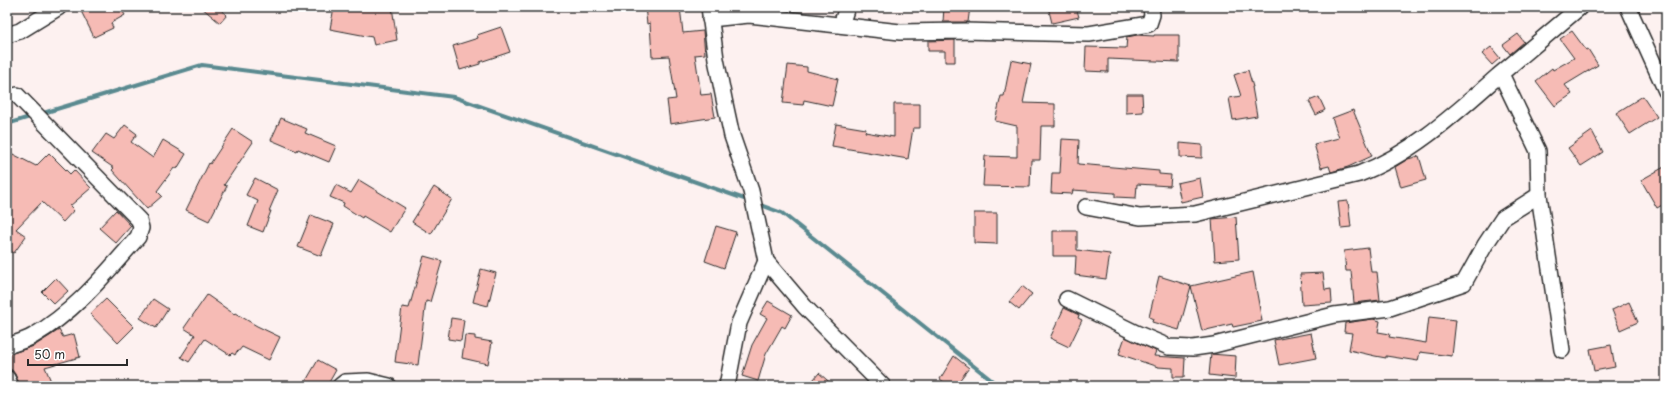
<svg xmlns="http://www.w3.org/2000/svg" width="1673" height="393" font-family="'Playpen Sans',sans-serif">
	<rect width="100%" height="100%" fill="#fdf1f0"/>
	<filter id="ink" filterUnits="userSpaceOnUse"><feTurbulence type="fractalNoise" baseFrequency=".025" numOctaves="2"/><feDisplacementMap in="SourceGraphic" scale="8" xChannelSelector="R" yChannelSelector="G"/><feConvolveMatrix kernelMatrix="1 2 1 2 8 2 1 2 1" color-interpolation-filters="sRGB"/></filter>
	<g filter="url(#ink)">
		<g fill="none" stroke-linecap="round" stroke-linejoin="round">
			<g stroke="#5a8a90" stroke-width="4">
				<path d="M40 114 202 65 454 97 750 201"/>
				<path d="M7 124 33 116"/>
				<path d="M758 204 782 213 995 383 1004 386"/>
			</g>
		</g>
		<g fill="#f6bbb5" stroke="#2b2b2b">
			<path d="M79 7H120L125 15 111 23 113 28 94 37Z"/>
			<path d="M201 7H218L227 15 220 23Z"/>
			<path d="M334 7H392L397 40 374 45 372 37 330 29Z"/>
			<path d="M645 7H680L683 33 703 31 705 54 695 55 701 95 711 94 715 117 670 124 667 100 676 99 669 56 652 57 650 23 647 24Z"/>
			<path d="M944 7H970L968 22H943Z"/>
			<path d="M1048 7H1076L1079 17 1052 23Z"/>
			<path d="M501 27 510 52 480 62V64L460 70 453 46 478 38 477 35Z"/>
			<path d="M1572 31 1586 50 1588 49 1598 65 1565 85 1572 94 1555 106 1536 81 1552 68 1553 70 1574 58 1560 39Z"/>
			<path d="M1518 34 1524 42 1510 54 1503 45Z"/>
			<path d="M1137 35 1154 36V35H1179V62L1108 59V72L1085 71 1086 47 1126 48 1127 37Z"/>
			<path d="M955 40V62H945V51H928V41Z"/>
			<path d="M1491 47 1500 58 1492 65 1482 54Z"/>
			<path d="M1011 60 1031 64 1023 103 1055 104V126H1041L1040 160H1031L1030 187 983 186 985 156 1017 157V126L995 121 1001 96H1004Z"/>
			<path d="M788 65 807 67V71L838 79 832 106 804 100 803 105 783 103Z"/>
			<path d="M1248 70 1253 87H1252L1257 116 1233 120 1229 98 1241 96 1234 75Z"/>
			<path d="M1126 94H1142L1143 112 1126 113Z"/>
			<path d="M1643 96 1657 117 1630 134 1616 113Z"/>
			<path d="M1319 97 1325 110 1316 115 1309 101Z"/>
			<path d="M894 104H920V128H913L908 159 832 146 836 124 866 129 865 132 894 137Z"/>
			<path d="M1353 110 1372 156 1348 167 1331 172 1329 166 1321 168 1314 144 1339 138 1332 118Z"/>
			<path d="M281 118 307 129 305 133 336 146 329 162 298 149 297 151 271 140Z"/>
			<path d="M125 125 137 134 131 142 153 158 163 140 186 154 177 169 174 168 157 191 162 196 147 209 112 170 114 168 92 153 106 134 114 139Z"/>
			<path d="M233 129 253 142 224 185 227 186 209 221 186 210 209 163 210 164Z"/>
			<path d="M1592 131 1603 152 1581 166 1568 148Z"/>
			<path d="M1062 139 1079 140 1078 164 1159 171V174L1171 175 1170 186 1137 184 1136 198 1115 197V193L1073 190 1072 194 1051 193 1052 173H1060Z"/>
			<path d="M1180 143 1202 145V158L1180 157Z"/>
			<path d="M7 151 36 166 49 153 70 174 74 170 91 188 70 206 74 210 63 222 42 202 16 229 26 236 14 253 7 249Z"/>
			<path d="M1419 156 1426 180 1401 187 1395 167 1408 159Z"/>
			<path d="M1666 166V203L1657 208 1641 180Z"/>
			<path d="M255 178 278 190 269 211H271L263 232 248 226 258 201 246 195Z"/>
			<path d="M1200 178 1203 197 1181 202 1177 183Z"/>
			<path d="M359 180 405 208 390 232 363 216 362 218 343 206 344 203 330 197 336 185 351 193Z"/>
			<path d="M434 187 452 199 431 234 412 222Z"/>
			<path d="M1348 201 1351 227 1341 228 1338 202Z"/>
			<path d="M116 210 131 226 116 243 99 228Z"/>
			<path d="M974 213H997V244L974 243Z"/>
			<path d="M311 215 334 224 321 256 298 247Z"/>
			<path d="M1236 217 1239 259 1215 261 1212 219Z"/>
			<path d="M716 226 736 232 724 268 705 261Z"/>
			<path d="M1053 231H1077V250L1110 254 1106 279 1075 275 1076 256H1053Z"/>
			<path d="M1368 248 1371 272H1377L1380 300 1354 303 1351 271H1346L1344 251Z"/>
			<path d="M424 256 442 261 430 302 426 301 418 365 395 362 402 307 409 308Z"/>
			<path d="M481 269 496 273 488 306 473 302Z"/>
			<path d="M1253 272 1262 321 1233 327 1232 324 1202 331 1191 286Z"/>
			<path d="M1323 273 1325 290 1331 289 1332 303 1302 305 1300 274Z"/>
			<path d="M1159 276 1191 286 1179 330 1152 322 1153 319 1149 317Z"/>
			<path d="M56 278 68 291 54 304 42 292Z"/>
			<path d="M1022 286 1032 294 1019 310 1009 302Z"/>
			<path d="M207 295 234 314 235 313 257 326 280 337 269 360 242 347 238 352 237 351 235 355 232 353 230 355 205 339 189 362 181 357 195 335 184 328Z"/>
			<path d="M106 299 134 327 118 343 90 314Z"/>
			<path d="M153 299 168 309 156 328 140 318Z"/>
			<path d="M768 301 792 315 785 328 782 326 766 354 758 381 742 376 752 345 767 318 760 314Z"/>
			<path d="M1629 302 1638 322 1620 330 1612 310Z"/>
			<path d="M1064 308 1079 315 1078 318 1082 320 1069 347 1050 338Z"/>
			<path d="M1429 317 1456 320 1452 356 1420 352 1418 361 1386 356V358L1375 356 1349 350 1352 333 1344 332 1345 323 1373 319 1380 321 1378 332 1390 334 1389 337 1426 343Z"/>
			<path d="M451 318 464 320 461 341 448 339Z"/>
			<path d="M59 330 63 337 74 334 80 357 45 367 53 386H20L15 374 12 370 7 369V355L34 346Z"/>
			<path d="M1311 333 1316 358 1279 365 1274 340Z"/>
			<path d="M465 335 475 336V339L492 342 488 364 462 358Z"/>
			<path d="M1125 337 1156 351 1154 356 1185 358 1184 377H1173V368L1158 367 1119 354Z"/>
			<path d="M1611 345 1615 367 1594 371 1590 349Z"/>
			<path d="M1211 354 1236 356 1235 378 1209 375Z"/>
			<path d="M954 356 969 368 955 386H949L940 379Z"/>
			<path d="M318 360 336 370 327 386H303Z"/>
			<path d="M819 373 834 386H808Z"/>
		</g>
		<g fill="none" stroke-linecap="round" stroke-linejoin="round">
			<defs>
				<g id="minor">
					<path d="M709 7 716 59 724 99 732 136 751 191 766 261 805 307 883 386"/>
					<path d="M1628 7 1666 91"/>
					<path d="M710 19 749 15 900 32 964 31 1089 34 1149 24 1152 15 1151 7"/>
					<path d="M841 25 847 7"/>
					<path d="M7 35 20 31 59 7"/>
					<path d="M1501 74 1538 151 1539 195 1562 350"/>
					<path d="M1086 207 1140 217 1195 214 1359 174C1412 154 1456 113 1498 76 1525 53 1553 30 1580 7"/>
					<path d="M1067 299 1136 333 1169 347 1193 348 1214 345 1334 315 1390 308 1464 283 1485 245 1503 218 1539 195"/>
					<path d="M7 346C15 343 25 341 33 336 75 312 107 272 138 237L141 228 139 220 17 95"/>
					<path d="M7 378 11 386"/>
					<path d="M340 386 345 382 368 381 389 386"/>
					<path d="M727 386 739 323 766 261"/>
				</g>
			</defs>
			<use href="#minor" stroke="#2b2b2b" stroke-width="18"/>
			<use href="#minor" stroke="#fff" stroke-width="15"/>
		</g>
	</g>
	<rect width="1673" height="393" fill="none" stroke="#fff" stroke-width="24"/>
	<rect x="12" y="12" width="1649" height="369" fill="none" stroke="#2b2b2b" stroke-width="1.5" filter="url(#ink)"/>
	<path d="M28 359v6h99v-6" fill="none" stroke="#2b2b2b" stroke-width="2"/>
	<text x="34" y="359" font-size="12" fill="#2b2b2b" stroke="#ffffff" stroke-width="3" paint-order="stroke">50 m</text>
</svg>
